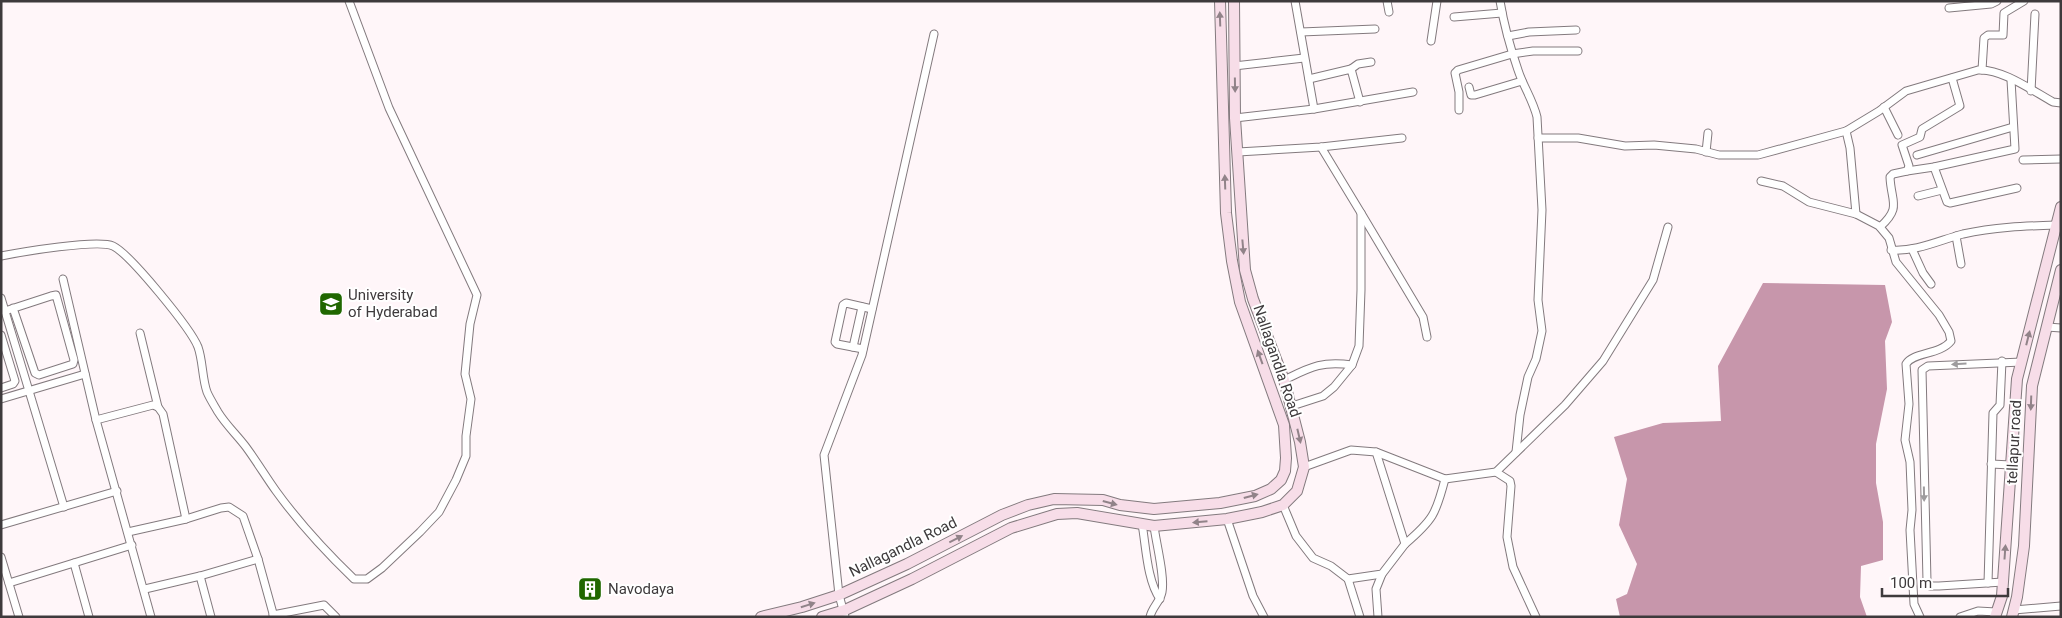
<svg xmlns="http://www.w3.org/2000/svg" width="2062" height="618" font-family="Roboto,sans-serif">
	<rect width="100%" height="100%" fill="#fff6f9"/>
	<path fill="#c796ab" d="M1763 283 1885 285 1892 322 1885 341 1887 389 1876 444V483L1883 522V560L1861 566 1860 597 1867 617H1620L1616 599 1627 594 1637 564 1619 525 1627 479 1614 437 1663 423 1721 421 1718 366Z"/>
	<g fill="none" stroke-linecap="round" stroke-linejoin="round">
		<defs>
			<g id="street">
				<path d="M1295 1 1314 109"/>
				<path d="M1387 1 1389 12"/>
				<path d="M1500 1C1504 25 1510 47 1518 70 1523 86 1533 100 1537 117L1542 210 1538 300 1542 331 1536 359 1528 377 1520 415 1516 452"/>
				<path d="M1949 8 1991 4 1997 1"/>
				<path d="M1454 17 1502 13"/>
				<path d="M1301 32 1375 29"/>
				<path d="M1508 36 1529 32 1576 30"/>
				<path d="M1431 41 1437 1"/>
				<path d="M1234 66 1304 58"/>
				<path d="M1351 69 1358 64 1371 62"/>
				<path d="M1982 70 1984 38 1988 35H2003L2004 13 2024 1"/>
				<path d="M1309 79 1351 69 1360 102"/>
				<path d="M1469 87 1471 95H1475L1522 81"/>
				<path d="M2031 91 2035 14"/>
				<path d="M1884 107 1898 135"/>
				<path d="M1459 110V92L1455 73 1458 70 1512 54 1533 51H1578"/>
				<path d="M1235 118 1314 109 1413 92"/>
				<path d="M1538 138H1578L1625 146 1654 145 1696 149 1719 155H1758L1846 131"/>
				<path d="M1238 152 1321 147 1402 138"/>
				<path d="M1706 152 1708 133"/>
				<path d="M1917 155 2013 127"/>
				<path d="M2023 160 2061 159"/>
				<path d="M1934 167 1947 202 1950 203 2017 188"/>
				<path d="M1907 171 1934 167 2015 149 2011 80"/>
				<path d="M1761 181 1783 186 1809 202 1856 214 1879 226 1889 238 1896 262 1939 315 1949 332 1951 341C1940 355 1913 352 1906 364L1909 404 1905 440 1910 462 1912 510 1910 530 1914 604 1920 617"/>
				<path d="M1918 196 1942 190"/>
				<path d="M1361 213 1423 317 1427 337"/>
				<path d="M1856 214 1850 148 1846 131 1879 111 1906 91 1978 70C2001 68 2033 91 2053 102L2061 103"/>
				<path d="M1880 227C1902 207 1891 202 1890 177L1893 174 1907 171 1909 166 1902 145 1920 137 1922 129 1960 106 1952 78"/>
				<path d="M1956 236 1961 264"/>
				<path d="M1912 249 1923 273 1931 284"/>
				<path d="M1891 250C1916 252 1940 240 1963 234 1994 227 2025 226 2056 225"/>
				<path d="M1 256C21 252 98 239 113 246 130 254 191 329 198 347 203 361 202 378 207 392 210 399 214 405 218 412 226 425 237 435 246 447 257 462 266 477 276 491 297 520 328 554 354 579H367L382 568 420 532 439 512 456 480 466 456V436L471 399 465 374 470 324 477 295 389 108 349 1"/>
				<path d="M63 279 96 420 151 617"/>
				<path d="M1 298 64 507"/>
				<path d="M5 311 51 296 56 295 74 360 73 364 39 375 35 373 13 308"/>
				<path d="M2047 327 2061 328"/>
				<path d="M140 333 158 407"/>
				<path d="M1 335 15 381 13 384 1 388"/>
				<path d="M853 347 862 307"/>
				<path d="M863 349 837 344 835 342 843 305 846 303 872 309"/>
				<path d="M1284 380C1311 367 1321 361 1352 365"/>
				<path d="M1 399 85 374"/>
				<path d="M1292 406 1323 396 1334 387 1352 365 1359 346 1361 290V213L1321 147"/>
				<path d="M96 420 153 405 158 407 163 414 186 519"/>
				<path d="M1376 452 1405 544C1433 520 1436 514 1445 479"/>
				<path d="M1991 464 2011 465"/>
				<path d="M1304 467 1351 450 1376 452 1445 479 1496 472 1565 405 1603 361 1653 280 1668 227"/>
				<path d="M1496 472 1510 481 1511 486 1507 537 1513 567 1536 617"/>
				<path d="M1283 505 1296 536 1313 558 1331 566 1348 579 1382 574 1405 544"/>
				<path d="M1227 519 1253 596 1264 617"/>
				<path d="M1142 524C1146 546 1147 581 1160 599"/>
				<path d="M1 525 117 491"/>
				<path d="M128 532 186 519 221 508 229 507 243 516 258 559 274 617"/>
				<path d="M1 557 19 617"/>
				<path d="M74 563 89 617"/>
				<path d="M200 576 211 617"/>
				<path d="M1348 579 1360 617"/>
				<path d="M2003 582 1939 586H1930L1927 581 1922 370 1928 366 2022 362"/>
				<path d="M9 583 132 545"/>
				<path d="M1988 583 1993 413 2000 405 2002 361"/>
				<path d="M145 589 200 576 258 559"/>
				<path d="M2014 610 2061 606"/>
				<path d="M273 615 324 605 336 617"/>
				<path d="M845 617 839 595 824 455 862 355 934 34"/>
				<path d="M1150 617C1152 607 1160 602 1162 592 1165 576 1156 543 1154 526"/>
				<path d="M1378 617 1376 589 1382 574"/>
				<path d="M1960 617 1978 611 1996 612"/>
			</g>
			<g id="secondary">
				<path d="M761 617 802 607 839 595 907 564 1002 515 1028 505 1054 499 1103 500 1120 505 1154 509 1220 503 1255 496 1271 489 1281 480 1285 471 1286 458 1284 425 1240 302 1232 261 1226 213 1220 1"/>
				<path d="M822 617 845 610 912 579 1011 528 1057 514 1077 513 1154 526 1227 519 1262 512 1283 505 1297 491 1304 467 1300 442 1284 380 1253 299 1245 270 1235 118 1234 1"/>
				<path d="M1995 617 2002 596 2017 379 2061 207"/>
				<path d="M2012 617 2017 597 2024 546 2032 386 2061 270"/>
			</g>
		</defs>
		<use href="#street" stroke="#837a7e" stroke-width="9"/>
		<use href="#secondary" stroke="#837a7e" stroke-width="12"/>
		<use href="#street" stroke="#fff" stroke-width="7"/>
		<use href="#secondary" stroke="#f7dde8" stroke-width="10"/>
	</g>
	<defs><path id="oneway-solid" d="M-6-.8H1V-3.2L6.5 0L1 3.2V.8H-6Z" transform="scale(1.25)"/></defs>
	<g fill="#918389">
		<use href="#oneway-solid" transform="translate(1220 19) rotate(-92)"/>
		<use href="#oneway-solid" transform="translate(1235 85) rotate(89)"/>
		<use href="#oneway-solid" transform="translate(1225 182) rotate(-92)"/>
		<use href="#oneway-solid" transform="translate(1243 247) rotate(85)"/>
		<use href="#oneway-solid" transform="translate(2028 338) rotate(-76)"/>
		<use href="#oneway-solid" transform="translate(1260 357) rotate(-110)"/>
		<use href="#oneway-solid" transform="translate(2031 403) rotate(92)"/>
		<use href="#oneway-solid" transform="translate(1299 436) rotate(77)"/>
		<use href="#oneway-solid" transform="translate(1251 496) rotate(-15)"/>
		<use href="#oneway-solid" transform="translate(1110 503) rotate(15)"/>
		<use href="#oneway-solid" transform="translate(1200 522) rotate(175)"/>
		<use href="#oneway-solid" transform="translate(956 539) rotate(-27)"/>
		<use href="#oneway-solid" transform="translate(2005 552) rotate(-86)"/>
		<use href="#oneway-solid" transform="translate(808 605) rotate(-17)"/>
	</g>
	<g fill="#9e9c9e">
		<use href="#oneway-solid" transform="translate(1959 364) rotate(177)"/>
		<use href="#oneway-solid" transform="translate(1924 494) rotate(89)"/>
	</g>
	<defs>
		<symbol id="university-square" viewBox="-11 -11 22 22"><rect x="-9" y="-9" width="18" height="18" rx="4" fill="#206700" stroke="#fff"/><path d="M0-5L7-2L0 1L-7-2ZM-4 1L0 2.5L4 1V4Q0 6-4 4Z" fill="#fff"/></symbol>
		<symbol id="building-square" viewBox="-11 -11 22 22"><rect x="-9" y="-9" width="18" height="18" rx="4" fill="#206700" stroke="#fff"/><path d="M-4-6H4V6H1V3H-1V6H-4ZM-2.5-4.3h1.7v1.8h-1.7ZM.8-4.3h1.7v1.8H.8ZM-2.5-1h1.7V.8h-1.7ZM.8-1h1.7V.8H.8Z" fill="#fff"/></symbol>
	</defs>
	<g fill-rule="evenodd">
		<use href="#university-square" x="317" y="290" width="28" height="28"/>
		<use href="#building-square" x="576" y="575" width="28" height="28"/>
	</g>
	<g text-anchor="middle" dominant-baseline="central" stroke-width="4" stroke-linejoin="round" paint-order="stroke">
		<g font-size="15" fill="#3e3a3c" stroke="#fff" text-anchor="start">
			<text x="348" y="295">University<tspan x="348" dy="17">of Hyderabad</tspan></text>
			<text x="608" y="589">Navodaya</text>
		</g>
		<g font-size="15" fill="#3e3a3c" stroke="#fff">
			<text transform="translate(1277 361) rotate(71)">Nallagandla Road</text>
			<text transform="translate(2014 442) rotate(-87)">tellapur road</text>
			<text transform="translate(903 547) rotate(-26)">Nallagandla Road</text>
		</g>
	</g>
	<rect width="2062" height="618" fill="none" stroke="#3e3a3c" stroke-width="5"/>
	<path d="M1882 588v8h126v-8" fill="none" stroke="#3e3a3c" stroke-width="2.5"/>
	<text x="1890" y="588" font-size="15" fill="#3e3a3c" stroke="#ffffff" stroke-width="4" paint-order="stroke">100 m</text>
</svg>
